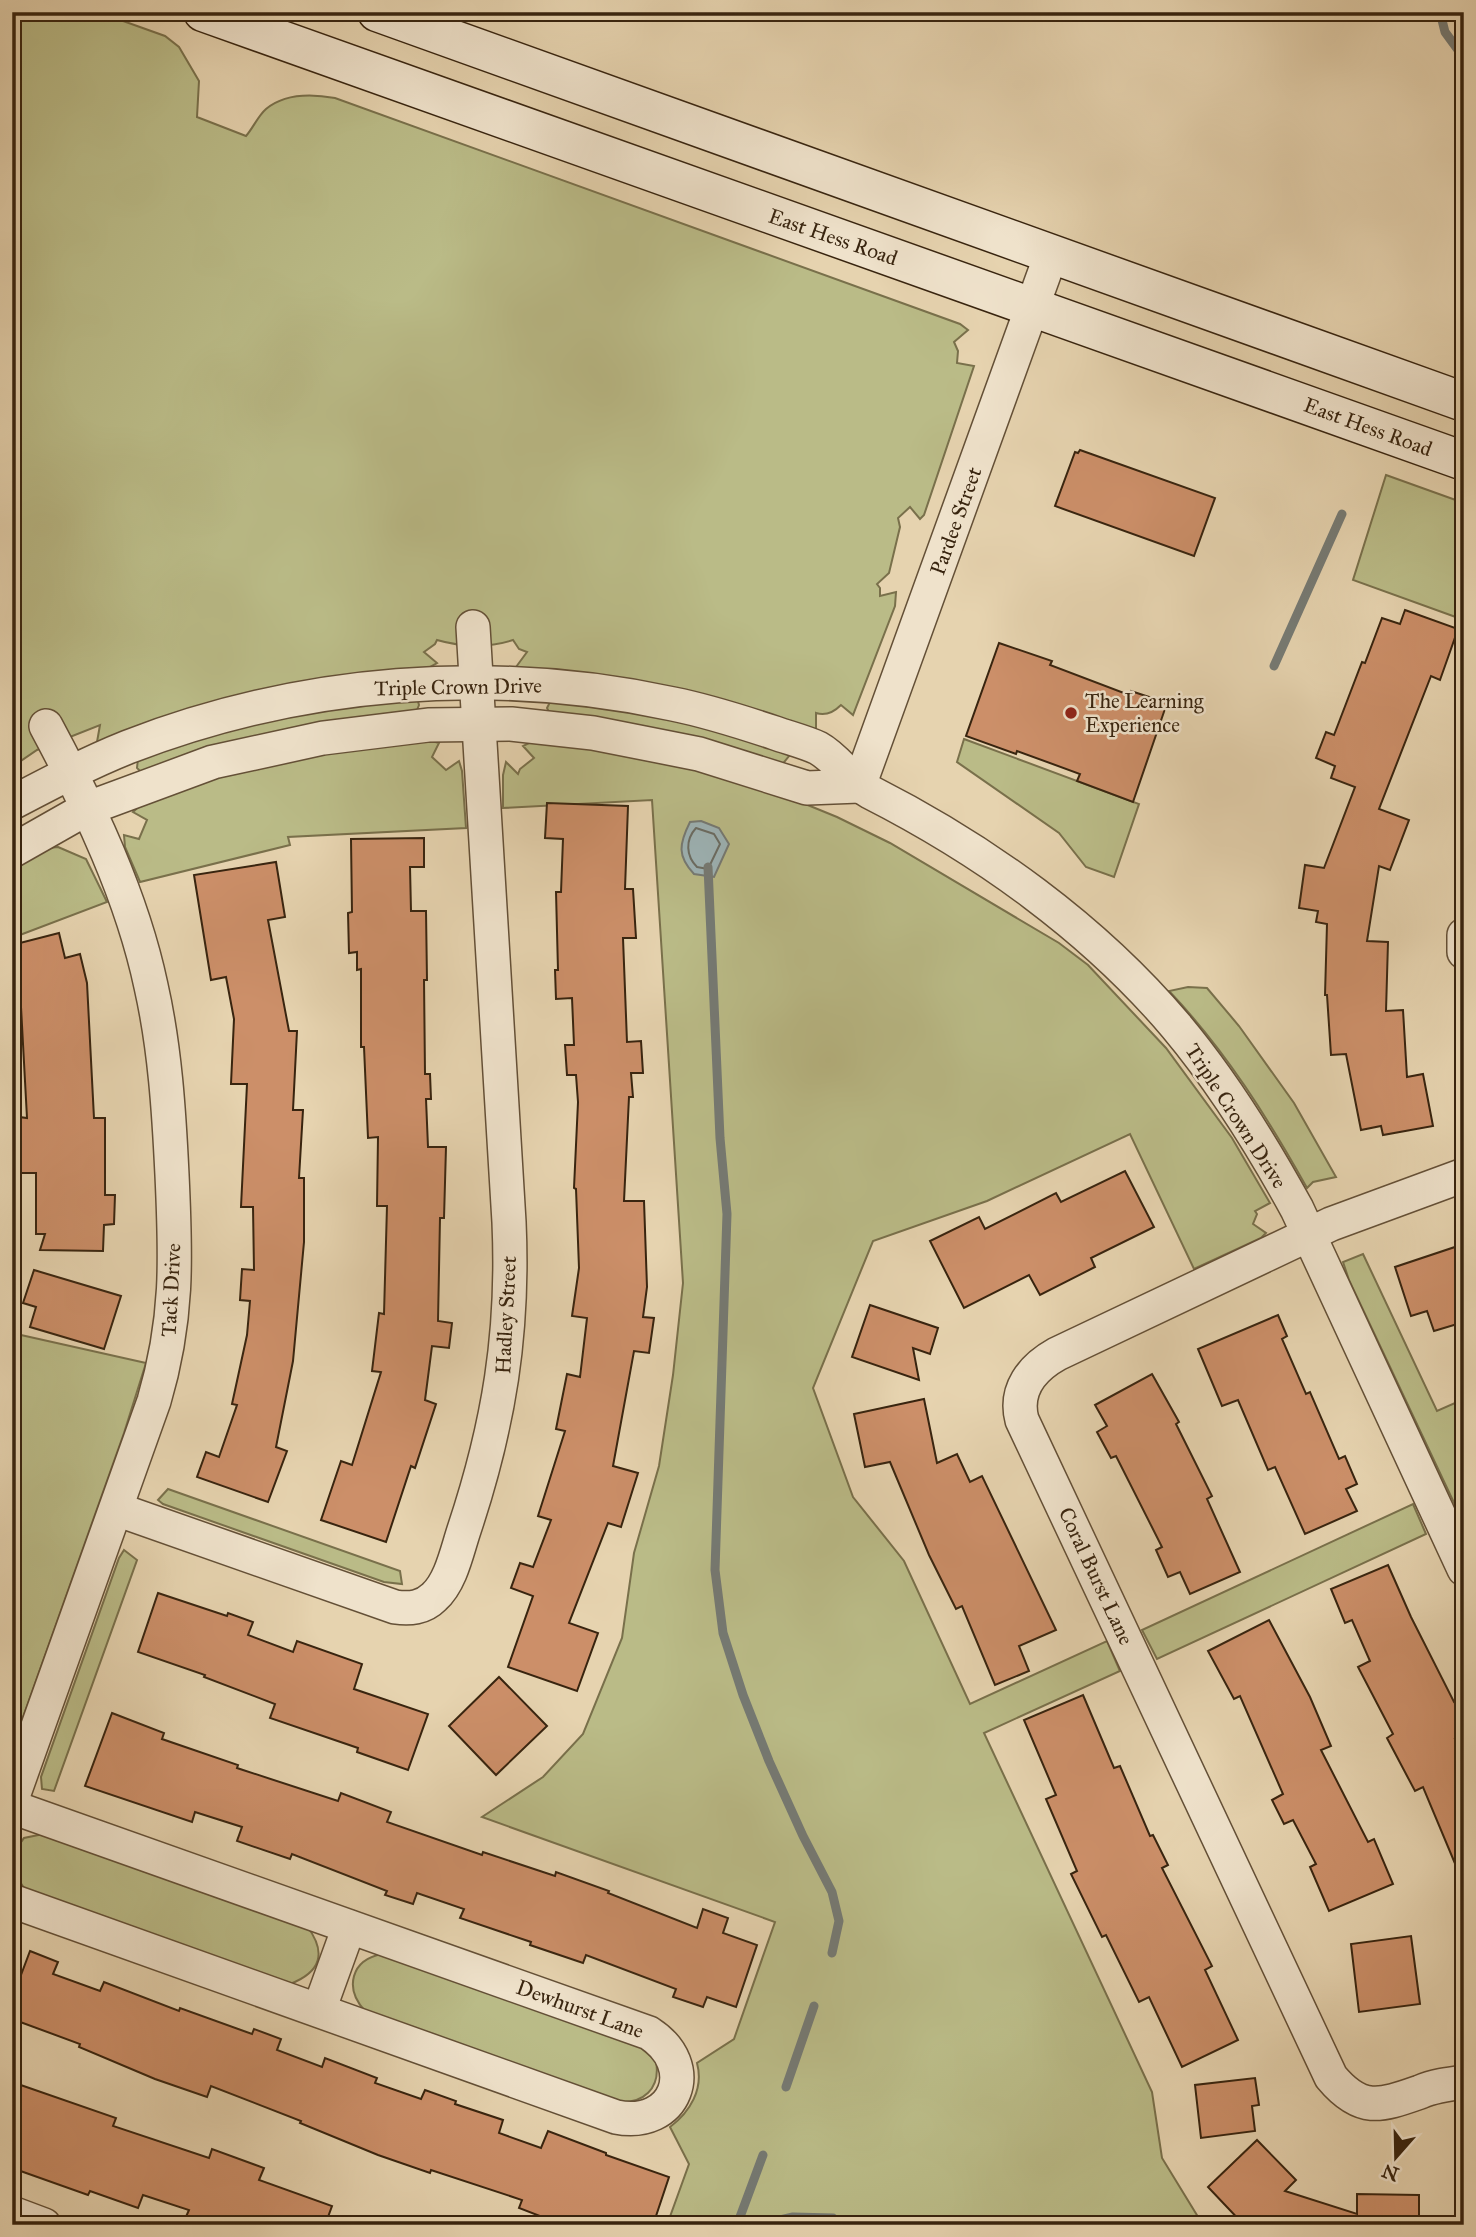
<svg xmlns="http://www.w3.org/2000/svg" width="1476" height="2237" font-family="'IM FELL Great Primer',serif">
	<rect width="100%" height="100%" fill="#e6d3af"/>
	<filter id="stains"><feTurbulence type="fractalNoise" baseFrequency=".00286" numOctaves="4"/><feColorMatrix values="0 0 0 0 .2 0 0 0 0 .09 0 0 0 0 .02 0 0 0 .5 -.17"/></filter>
	<radialGradient id="worn" r=".72"><stop offset=".6" stop-color="#630" stop-opacity="0"/><stop offset="1" stop-color="#630" stop-opacity=".3"/></radialGradient>
	<g fill="#babb87" stroke="#79704b" stroke-width="2">
		<path d="M12 12H98L165 36 179 47 199 81 197 117 246 136C253 128 258 116 266 109 285 93 313 94 335 98L960 324 968 330 954 342 958 351 957 363 974 366 924 515 920 519 910 507 898 518 900 527 889 573 877 584 880 588V596L896 592 895 606 853 715 841 705C834 712 825 716 816 713V732L516 667 527 652 519 649 513 640C489 648 461 647 437 640L435 644 424 652 437 663 428 668 97 742 100 725 37 750 12 767Z"/>
		<path d="M1386 475 1464 503V620L1353 580Z"/>
		<path d="M417 698 419 705 417 710 141 772 137 768 138 758 248 721Z"/>
		<path d="M550 702 679 717 787 749 789 756 781 766 549 712 547 708Z"/>
		<path d="M425 739 439 743 432 757 446 770 459 761 462 771 466 828 288 837 290 845 140 882 125 847 124 835 139 839 147 820 133 812C146 799 163 794 181 788 259 758 342 751 425 739Z"/>
		<path d="M964 739 1139 804 1114 877 1086 867 1059 833 957 762Z"/>
		<path d="M543 742 648 756 793 799 837 817 890 843 1059 943 1088 965 1166 1048 1232 1138 1270 1203 1255 1211 1257 1214 1253 1224 1266 1233 1261 1238 1194 1269 1130 1134 987 1201 873 1241 813 1388 853 1497 904 1561 970 1704 1107 1641 1120 1671 984 1733 1152 2092 1162 2158 1203 2225H667L689 2164 670 2127C690 2112 704 2089 697 2063L734 2039 775 1922 482 1817 543 1777 583 1734 622 1638 634 1553 659 1466 673 1375 683 1283 652 800 503 808V775L506 762 518 774 520 769 534 758 523 746 529 743Z"/>
		<path d="M58 847 86 859 107 902 12 938V868C27 859 40 848 58 847Z"/>
		<path d="M1188 987 1207 988 1239 1026 1294 1103 1336 1177 1313 1182 1307 1188C1268 1118 1225 1050 1169 991Z"/>
		<path d="M1363 1254 1437 1411 1464 1399V1524L1349 1280 1343 1262Z"/>
		<path d="M12 1333 146 1363 124 1433 12 1748Z"/>
		<path d="M168 1489 400 1571 402 1584 384 1582 163 1504 158 1500Z"/>
		<path d="M1413 1504 1426 1534 1157 1659 1142 1630Z"/>
		<path d="M124 1550 137 1560 54 1791 42 1789 41 1777 119 1558Z"/>
		<path d="M48 1833 307 1926C327 1953 321 1972 290 1984L26 1891C11 1869 6 1860 24 1838Z"/>
		<path d="M382 1954 632 2040 656 2061C661 2089 643 2104 617 2102L365 2011C344 1988 351 1960 382 1954Z"/>
	</g>
	<path fill="#9db4b7" stroke="#757a74" stroke-width="2" d="M701 821 719 828 729 844 714 877 694 874C677 856 679 844 690 822Z"/>
	<g fill="none" stroke-linecap="round" stroke-linejoin="round">
		<path stroke="#6a6c63" stroke-width="2" d="M696 828 714 834 720 844 708 869 697 867C686 856 685 840 696 828Z"/>
		<g stroke="#757a74" stroke-width="9">
			<path d="M1440 12 1445 32 1464 58"/>
			<path d="M1274 666 1342 514"/>
			<path d="M708 867 720 1138 727 1214 715 1570 723 1633 743 1695 769 1761 803 1836 832 1892 839 1921 832 1953"/>
			<path d="M786 2087 814 2006"/>
			<path d="M737 2225 763 2155"/>
			<path d="M758 2225 793 2217 833 2218"/>
		</g>
	</g>
	<g fill="#cc8f69" stroke="#38240f" stroke-width="2">
		<path d="M1080 450 1215 498 1194 556 1055 506 1075 452 1078 453Z"/>
		<path d="M1405 610 1458 629 1440 680 1431 676 1379 809 1409 820 1390 870 1379 866 1367 941 1388 942 1386 1011 1403 1010 1407 1077 1423 1074 1433 1126 1383 1135 1381 1126 1361 1130 1346 1054 1331 1055 1327 995H1325L1327 924 1316 922 1318 911 1299 908 1305 865 1324 868 1355 787 1331 778 1335 766 1316 758 1326 732 1334 735 1362 662 1365 663 1382 618 1400 624Z"/>
		<path d="M999 643 1052 661 1050 665 1129 695 1131 691 1167 703 1133 802 1077 781 1080 774 1017 751 1016 754 966 736Z"/>
		<path d="M547 803 628 806 625 889H633L636 938H623L627 1042 641 1041 643 1073H631L633 1097H629L624 1201H644L647 1287 643 1317 654 1318 649 1353 634 1351 613 1466 638 1473 621 1527 608 1523 569 1623 598 1633 577 1691 508 1667 533 1596 511 1588 520 1563 533 1567 551 1520 538 1516 565 1431 556 1429 567 1374 580 1377 587 1318 572 1316 579 1268 576 1189 574 1188 578 1102 576 1075H567L565 1045H574L572 998 556 999 555 970H558L556 892H561L563 839 545 838Z"/>
		<path d="M424 838V867H410L411 911H426L427 980H424L425 1074H430L431 1099H426L428 1147H446L444 1218H440L438 1321 452 1323 449 1348 432 1346 425 1400 436 1404 415 1468 411 1466 386 1542 321 1520 341 1461 352 1465 381 1372 372 1371 379 1313 384 1314 387 1206H377L378 1137 368 1138 364 1047H361V969L357 970V952L349 953 348 913 352 912 351 839Z"/>
		<path d="M276 862 285 917 268 920 289 1031H297L293 1110H303L299 1178H304V1242L293 1361 276 1447 287 1451 268 1502 197 1477 206 1452 219 1457 237 1405 232 1404 247 1335 250 1301 240 1300 242 1269 254 1270 253 1207H241L247 1084H231L234 1019 226 977 211 980 194 875Z"/>
		<path d="M59 933 65 958 80 954 87 983 94 1118H105V1195H115L114 1224 104 1225 103 1251 40 1250 45 1234H36V1173H19V1117L27 1118 21 1007 12 1009V945Z"/>
		<path d="M1125 1171 1154 1227 1091 1258 1095 1267 1040 1295 1029 1275 964 1308 930 1241 979 1217 985 1229 1056 1193 1061 1202Z"/>
		<path d="M1464 1244V1322L1434 1331 1427 1311 1411 1316 1395 1267Z"/>
		<path d="M34 1270 121 1296 104 1349 30 1327 36 1307 23 1303Z"/>
		<path d="M870 1305 938 1328 930 1354 913 1348 919 1380 852 1357Z"/>
		<path d="M1278 1315 1287 1336 1282 1339 1306 1394 1310 1392 1339 1459 1345 1456 1357 1484 1346 1489 1357 1511 1305 1534 1275 1467 1268 1470 1238 1400 1222 1406 1198 1349Z"/>
		<path d="M1152 1374 1179 1422 1176 1424 1212 1496 1207 1499 1240 1572 1190 1594 1180 1572 1168 1577 1156 1550 1162 1547 1116 1456 1111 1458 1097 1432 1107 1426 1095 1405Z"/>
		<path d="M924 1399 937 1463 957 1454 970 1482 982 1476 1056 1630 1019 1646 1029 1671 995 1685 962 1606 956 1609 929 1555 890 1462 865 1467 854 1414Z"/>
		<path d="M1388 1565 1411 1617 1454 1702 1456 1701 1464 1715V1735L1455 1739 1464 1755V1885L1423 1787 1415 1791 1387 1738 1393 1734 1358 1667 1370 1661 1352 1620 1345 1623 1331 1589Z"/>
		<path d="M158 1593 227 1616 228 1613 253 1622 248 1635 293 1652 297 1641 362 1664 354 1689 428 1714 408 1770 357 1752 358 1748 270 1718 275 1704 204 1677 205 1675 138 1652Z"/>
		<path d="M1269 1620 1310 1697 1331 1746 1321 1750 1368 1842 1374 1839 1393 1884 1329 1911 1310 1867 1316 1864 1293 1820 1284 1824 1272 1800 1283 1794 1240 1696 1234 1699 1208 1651Z"/>
		<path d="M499 1677 547 1726 496 1775 449 1726Z"/>
		<path d="M1083 1695 1114 1768 1120 1766 1150 1836 1153 1835 1168 1865 1162 1868 1212 1966 1205 1970 1238 2040 1182 2067 1149 1997 1139 2002 1106 1935 1102 1937 1071 1874 1077 1871 1046 1799 1056 1795 1024 1720Z"/>
		<path d="M112 1713 164 1733 162 1739 238 1765 237 1768 338 1801 341 1793 391 1812 387 1822 482 1855 483 1852 555 1876 556 1872 609 1891 608 1893 697 1928 703 1909 728 1918 723 1933 757 1945 736 2007 707 1997 703 2007 673 1997 676 1989 586 1955 583 1963 530 1945 531 1942 460 1918 464 1909 417 1893 413 1904 385 1895 387 1891 292 1854 290 1859 237 1841 242 1827 195 1812 192 1822 85 1786Z"/>
		<path d="M1411 1936 1420 2004 1359 2012 1351 1944Z"/>
		<path d="M30 1951 58 1962 53 1974 100 1991 104 1982 179 2011 180 2008 252 2034 254 2029 281 2039 277 2050 322 2067 325 2058 377 2078 375 2083 421 2099 425 2090 456 2101 455 2104 503 2120 499 2133 541 2148 548 2131 606 2153V2155L669 2177 653 2225H563L519 2208 522 2200 431 2170 430 2173 378 2155 300 2123 301 2121 211 2086 207 2097 155 2079 79 2047 80 2044 12 2019V1999Z"/>
		<path d="M1255 2078 1259 2105 1252 2106 1255 2131 1201 2138 1195 2085Z"/>
		<path d="M12 2082 116 2118 113 2126 209 2158 212 2149 264 2168 259 2180 332 2206 325 2225H200L185 2219 189 2210 143 2195 138 2208 90 2191 88 2195 12 2168Z"/>
		<path d="M1257 2140 1296 2180 1285 2191 1357 2214V2194L1419 2195V2225H1244L1208 2187Z"/>
	</g>
	<g fill="none" stroke-linecap="round" stroke-linejoin="round">
		<defs>
			<g id="street">
				<path d="M859 786 1051 255"/>
				<path d="M12 803C50 783 88 763 128 747 301 680 492 665 673 704 708 711 742 722 775 733 789 738 805 742 818 748 838 759 850 781 870 792 984 850 1093 928 1176 1026 1223 1082 1262 1145 1297 1209L1464 1569"/>
				<path d="M12 851 86 809 213 762 323 738 428 725 511 724 593 733 699 754 807 788 859 786"/>
				<path d="M1464 935V952"/>
				<path d="M1464 1175 1331 1224 1057 1354C1032 1368 1014 1390 1022 1420L1331 2077C1361 2113 1380 2106 1420 2092 1434 2086 1449 2084 1464 2082"/>
				<path d="M116 1509 395 1607C410 1609 423 1608 434 1597 451 1582 457 1551 464 1530 499 1425 514 1333 509 1222L473 627"/>
				<path d="M12 1799 154 1401C178 1320 176 1259 172 1175 169 1112 165 1048 151 986 132 896 89 806 46 726"/>
				<path d="M12 1807 649 2033C700 2066 676 2129 616 2117L12 1901"/>
				<path d="M319 2010 349 1927"/>
				<path d="M12 2213 44 2225"/>
			</g>
			<g id="secondary">
				<path d="M203 12 1464 461"/>
				<path d="M377 12 1464 402"/>
			</g>
		</defs>
		<use href="#street" stroke="#645037" stroke-width="36"/>
		<use href="#secondary" stroke="#38240f" stroke-width="41"/>
		<use href="#street" stroke="#efe2cb" stroke-width="33"/>
		<use href="#secondary" stroke="#efe2cb" stroke-width="38"/>
	</g>
	<circle fill="#8f2418" stroke="#efe2cb" stroke-width="2.5" cx="1071" cy="713" r="7"/>
	<g text-anchor="middle" dominant-baseline="central" stroke-width="5" stroke-linejoin="round" paint-order="stroke">
		<g font-size="21" fill="#38240f" stroke="#efe2cb">
			<text transform="translate(833 237) rotate(19)">East Hess Road</text>
			<text transform="translate(1368 427) rotate(20)">East Hess Road</text>
			<text transform="translate(956 521) rotate(-70)">Pardee Street</text>
			<text transform="translate(458 687) rotate(-1)">Triple Crown Drive</text>
			<text transform="translate(1236 1116) rotate(57)">Triple Crown Drive</text>
			<text transform="translate(171 1290) rotate(-87)">Tack Drive</text>
			<text transform="translate(506 1315) rotate(-87)">Hadley Street</text>
			<text transform="translate(1096 1576) rotate(65)">Coral Burst Lane</text>
			<text transform="translate(580 2009) rotate(20)">Dewhurst Lane</text>
		</g>
		<g font-size="21" fill="#38240f" stroke="#efe2cb" text-anchor="start">
			<text x="1085" y="701">The Learning<tspan x="1085" dy="24">Experience</tspan></text>
		</g>
	</g>
	<rect width="1476" height="2237" fill="none" stroke="#e6d3af" stroke-width="42"/>
	<rect x="14" y="14" width="1448" height="2209" fill="none" stroke="#38240f" stroke-width="3.5"/>
	<rect x="21" y="21" width="1434" height="2195" fill="none" stroke="#38240f" stroke-width="2"/>
	<g transform="translate(1396 2157) rotate(200)" stroke="#efe2cb" stroke-width="5" paint-order="stroke">
	<path d="M0-5L12 26L0 18L-12 26Z" fill="#38240f"/>
	<text y="-10" font-size="19" font-weight="bold" text-anchor="middle" fill="#38240f">N</text>
	</g>
	<rect width="100%" height="100%" filter="url(#stains)"/>
	<rect width="100%" height="100%" fill="url(#worn)"/>
</svg>
